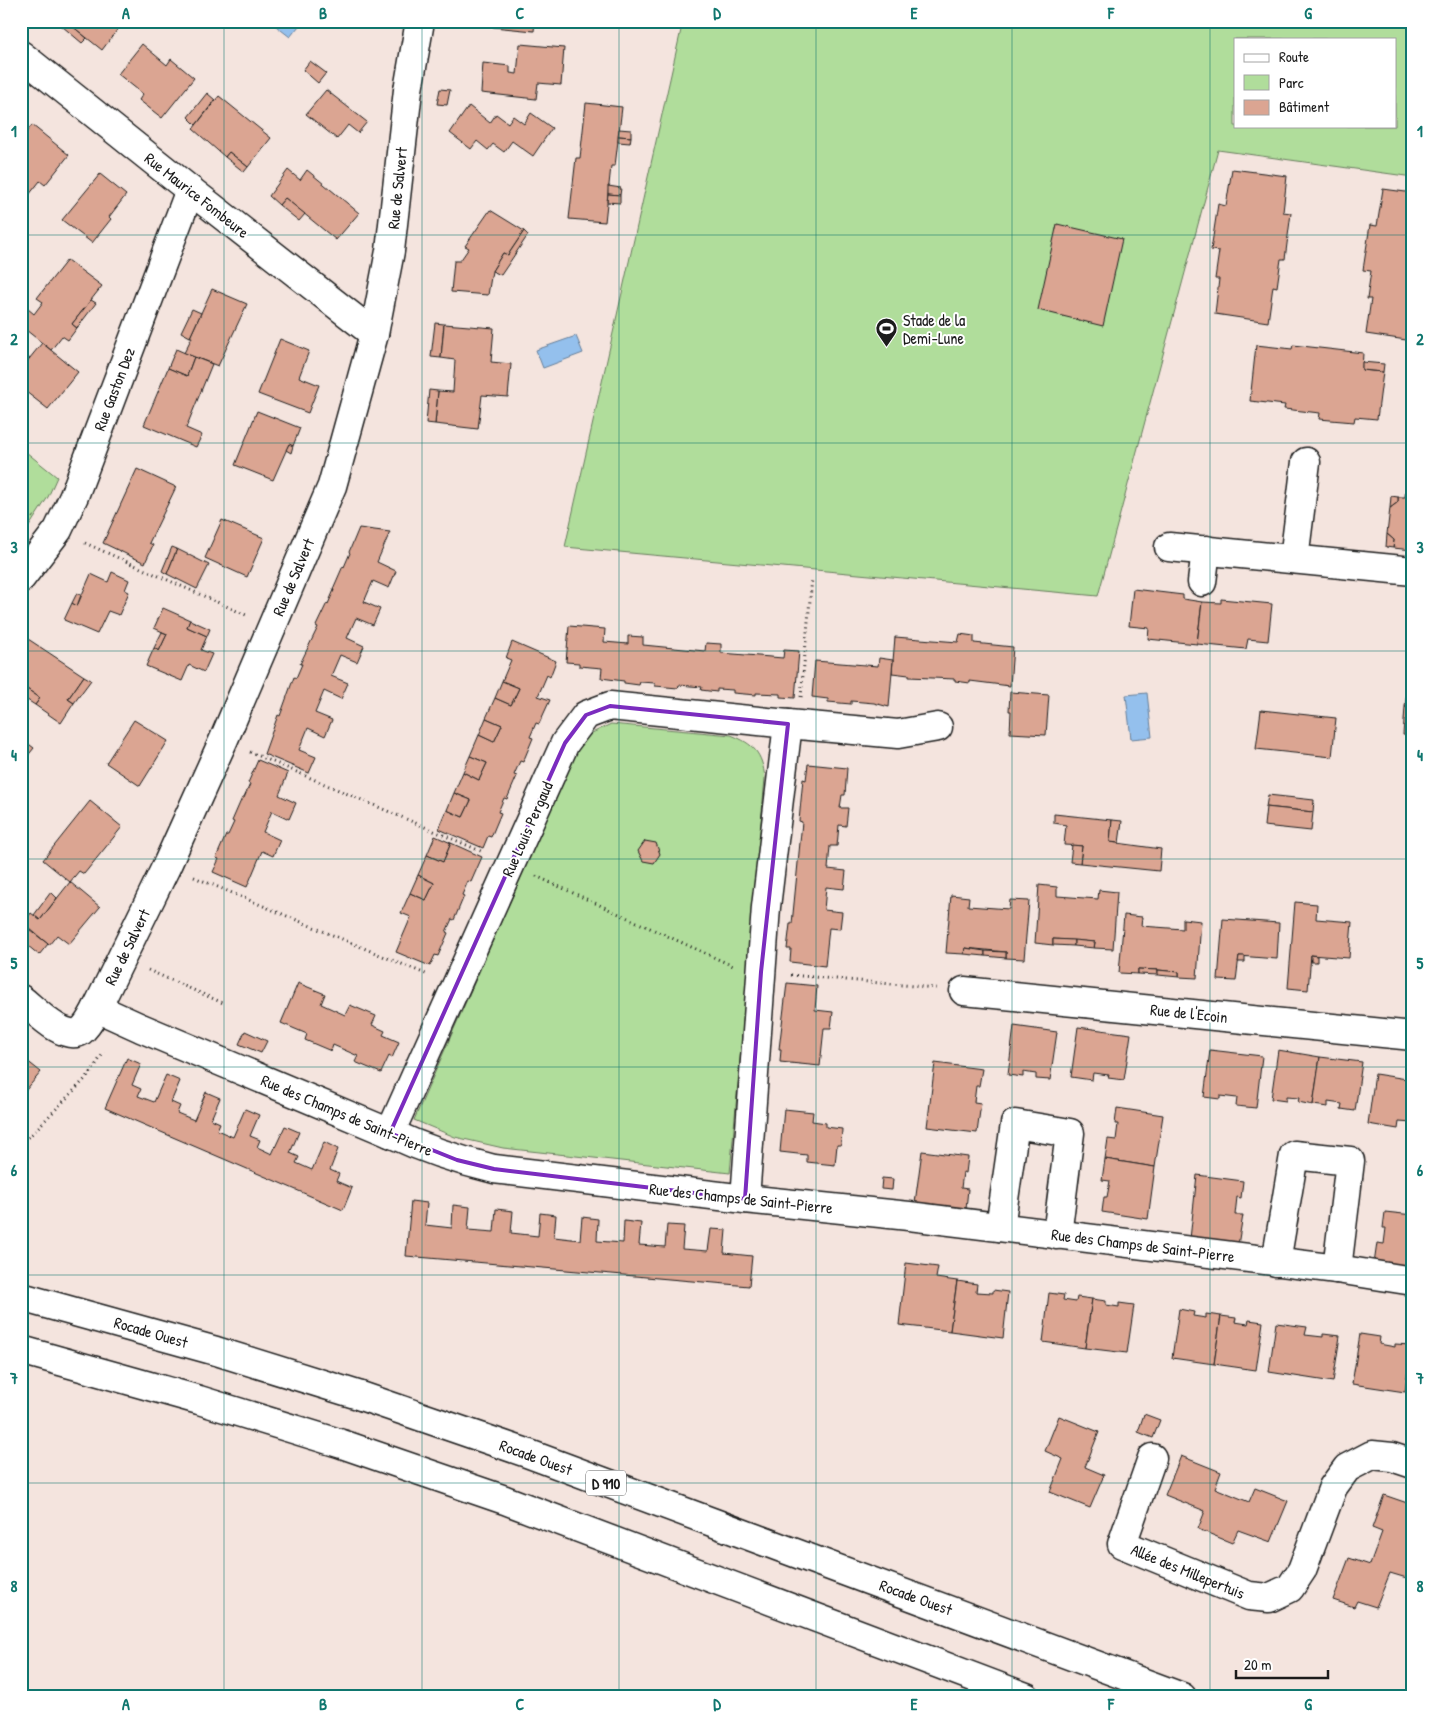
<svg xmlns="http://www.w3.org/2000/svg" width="1434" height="1718" font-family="'Patrick Hand',sans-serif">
	<rect width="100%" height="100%" fill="#f4e4de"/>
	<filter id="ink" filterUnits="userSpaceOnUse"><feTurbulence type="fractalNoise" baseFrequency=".02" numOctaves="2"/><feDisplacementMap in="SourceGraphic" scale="10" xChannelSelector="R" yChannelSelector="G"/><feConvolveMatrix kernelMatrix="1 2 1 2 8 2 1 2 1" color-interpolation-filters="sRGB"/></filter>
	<g filter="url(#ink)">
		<g fill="#b0dd9b" stroke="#667c5c" fill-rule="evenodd">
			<path d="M683 21H1413V177L1218 150 1098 596 565 547ZM1235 39H1395V126H1235Z"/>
			<path d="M21 448 57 477 48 497 21 539Z"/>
			<path d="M611 724 731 735C754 744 762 753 765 778L730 1173 503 1148 455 1137 414 1120 577 749 592 733Z"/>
		</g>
		<g fill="#94c0ed" stroke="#647e99">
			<path d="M274 21H303L290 37 272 23Z"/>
			<path d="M576 336 583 353 543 368 536 350Z"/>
			<path d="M1147 693 1152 737 1131 739 1126 695Z"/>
		</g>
		<g fill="#dba592" stroke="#1c1c1c">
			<path d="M56 21H66L87 38 82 43Z"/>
			<path d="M66 21H124L102 50Z"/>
			<path d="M494 21H535L534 31 493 27Z"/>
			<path d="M142 44 167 65 171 59 194 78 162 118 139 100 143 94 118 74Z"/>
			<path d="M520 44 564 48 561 85 538 83 536 99 481 93 483 63 510 66V73L517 74Z"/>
			<path d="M310 61 326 73 318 83 303 70Z"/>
			<path d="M440 89 450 90 447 105 437 104Z"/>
			<path d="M326 90 367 122 358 133 348 125 337 139 306 114Z"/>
			<path d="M207 93 215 100 196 125 188 117Z"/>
			<path d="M219 96 271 138 248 167 229 152 225 157 193 129Z"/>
			<path d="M586 103 622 107 615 166H611L605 222 569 219 576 158H580Z"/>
			<path d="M469 106 490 123 496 114 508 123 513 116 524 124 531 113 552 128 533 156 512 141 504 152 493 144 488 150 477 141 471 149 450 133Z"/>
			<path d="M32 125 69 155 45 185 40 181 21 205V162L27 155 21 151V139Z"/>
			<path d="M619 129 631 130V137L618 136Z"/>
			<path d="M618 136 631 137 630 143 618 142Z"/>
			<path d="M21 151 27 155 21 162Z"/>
			<path d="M229 152 248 167 244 172 225 157Z"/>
			<path d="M1232 169 1287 176 1283 212 1291 213 1285 259H1281L1277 287 1273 286 1268 322 1215 314 1219 279H1215L1219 251 1211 250 1218 204 1226 206Z"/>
			<path d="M288 170 300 180 307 170 359 213 336 240 285 198 279 205 269 196Z"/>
			<path d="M100 174 126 195 109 217 111 219 92 243 62 220Z"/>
			<path d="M608 186 621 188 620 195 608 194Z"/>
			<path d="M1383 189 1413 193V341L1366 334 1371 299H1367L1371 271 1363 270 1370 225 1377 226Z"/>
			<path d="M608 194 620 195V203L607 202Z"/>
			<path d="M285 198 305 214 299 221 279 205Z"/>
			<path d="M490 210 524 231 508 255 503 253 492 271 488 295 451 292 454 261H460L469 248 465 246Z"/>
			<path d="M1057 224 1122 239 1103 326 1038 310Z"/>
			<path d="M524 231 528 235 501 275 492 271 503 253 508 255Z"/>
			<path d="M67 260 102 286 72 324 77 328 68 340 62 336 51 350 21 326V303L34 314 43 302 37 298Z"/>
			<path d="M212 289 247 304 218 366 184 353 192 337H190Z"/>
			<path d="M91 300 96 303 77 328 72 324Z"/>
			<path d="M192 309 201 313 190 337 181 332Z"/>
			<path d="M435 323 444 324 441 358 431 357Z"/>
			<path d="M444 324 494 328 491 362 511 364 508 397 482 395 478 429 435 424 438 391 453 392 455 360 441 358Z"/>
			<path d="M280 339 309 351 299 377 319 385 308 413 258 394Z"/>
			<path d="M42 343 78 372 48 409 21 388V369Z"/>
			<path d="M1256 345 1292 349 1293 345 1363 353 1362 370 1383 372 1377 419 1355 417 1354 422 1319 419 1320 413 1284 409 1285 405 1250 401Z"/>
			<path d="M176 349 194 357 187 376 168 368Z"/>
			<path d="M194 357 212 364 186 428 202 435 196 447 144 425 168 368 187 376Z"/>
			<path d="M1362 362 1384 364 1383 372 1362 370Z"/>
			<path d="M429 390 438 391 435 424 426 423Z"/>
			<path d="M257 411 300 428 293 446 289 444 273 480 235 465Z"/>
			<path d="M289 444 293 446 291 453 286 450Z"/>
			<path d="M137 469 176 487 149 543 153 545 145 563 103 543Z"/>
			<path d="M1408 470 1413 471V477H1407Z"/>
			<path d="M1407 477H1413V550L1393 548 1394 540 1387 534 1390 508 1398 502V497H1405Z"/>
			<path d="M1391 496 1398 497V502L1390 508Z"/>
			<path d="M222 520 264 538 247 577 205 558Z"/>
			<path d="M359 528 390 532 377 562 396 571 389 588 373 581 364 602 380 609 373 625 356 618 347 638 364 646 357 662 340 655 331 676 348 683 341 699 324 691 315 713 332 720 325 736 308 728 299 750 316 757 309 773 264 754 278 715 280 716 294 677 296 678 302 664H300L318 627 316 626 327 603 328 604 334 590 333 589 343 566 344 567 350 553 349 552Z"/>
			<path d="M1387 534 1394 540 1393 548 1386 547Z"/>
			<path d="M172 547 177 549 167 574 162 571Z"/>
			<path d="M177 549 209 565 197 589 167 574Z"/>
			<path d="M112 572 129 580 125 590 129 592 119 615 108 611 97 634 64 620 72 603 77 606 91 574 108 582Z"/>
			<path d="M1133 589 1183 595V599L1202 602 1197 644 1148 639 1149 628 1129 626Z"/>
			<path d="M77 593 81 595 77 606 72 603Z"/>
			<path d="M1221 599 1272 604 1268 641 1248 639 1246 649 1197 644 1202 602 1221 603Z"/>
			<path d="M163 608 190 620 187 627 207 636 201 650 212 654 204 672 189 665 182 681 146 666 154 648 159 651 167 634 154 628Z"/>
			<path d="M190 620 210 629 207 636 187 627Z"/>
			<path d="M569 626 605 629 604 642 628 644V636L643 637V645L705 651 706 643 721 644V653L783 658 784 650 799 651 795 698 780 697V694L756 693V695L733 693V690L717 689V692L701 690 702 687 679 685 678 688 655 686V683L640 682 639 685 624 683V681L601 678 602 668 579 666V663L566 662Z"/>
			<path d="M162 632 167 634 159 651 154 648Z"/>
			<path d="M960 634 974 636V643L1013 647 1010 686 970 681V683L955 681V679L909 677V675L892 673 895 637 958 642Z"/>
			<path d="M22 635 84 676 68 699 74 703 61 723 35 705 40 698 21 685Z"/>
			<path d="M1413 637V683H1408Z"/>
			<path d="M512 642 556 661 550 677 547 675 538 696 550 700 539 724 536 723 530 737 533 738 523 762 520 761 514 775 517 776 507 799 504 798 498 812 501 813 491 837 488 836 483 848 439 829 447 810 463 817 471 800 454 793 463 772 479 780 487 763 470 756 479 735 494 742 502 725 486 718 495 698 511 705 519 688 502 681 511 660 506 658Z"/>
			<path d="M879 658 893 660 889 707 874 703 851 701V704L828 702V699L812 697 815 661 878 666Z"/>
			<path d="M84 676 91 680 74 703 68 699Z"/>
			<path d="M502 681 519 688 511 705 495 698Z"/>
			<path d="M1408 683H1413V708L1405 707Z"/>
			<path d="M21 685 40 698 35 705 21 696Z"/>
			<path d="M1010 692 1049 695 1046 735 1010 733 1011 711H1009Z"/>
			<path d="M1405 707 1413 708V736L1403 735Z"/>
			<path d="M1261 710 1336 718 1332 757 1256 749Z"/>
			<path d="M486 718 502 725 494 742 479 735Z"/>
			<path d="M134 720 168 741 140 786 106 763Z"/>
			<path d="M21 739 26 742 21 750Z"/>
			<path d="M26 742 34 748 21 764V750Z"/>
			<path d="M470 756 487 763 479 780 463 772Z"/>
			<path d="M258 760 288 773 279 795 296 803 289 819 272 811 263 832 280 840 273 856 262 851 247 887 213 872 219 859 216 858 226 835H228L234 822 232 821 242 798H244L250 784 248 783Z"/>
			<path d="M808 764 847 768 845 795H842L840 808H848L846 826 839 825 837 846H830L828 869 846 871 844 889 826 887 824 910 842 912 840 929 829 928 825 966 790 962 791 949H787L790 924H792L802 822 799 821 803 779 806 780Z"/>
			<path d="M454 793 471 800 463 817 447 810Z"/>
			<path d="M1268 795 1314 800 1313 812 1266 807Z"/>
			<path d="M90 801 122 827 84 874 79 871 70 882 43 860Z"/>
			<path d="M1266 807 1313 812 1311 831 1264 826Z"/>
			<path d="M1054 814 1112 820 1110 842 1161 849 1159 871 1080 863 1082 846 1064 845 1066 825 1054 823Z"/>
			<path d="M1112 820 1122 821 1119 843 1110 842Z"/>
			<path d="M435 836 451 843 443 862 427 855Z"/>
			<path d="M645 841 656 843 660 854 654 863 643 861 638 851Z"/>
			<path d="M451 843 482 857 471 882 468 881 462 895 464 896 454 920 452 919 446 932 448 933 438 956 435 955 430 966 396 952 411 917 401 913 410 893 426 900 434 883 418 875 427 855 443 862Z"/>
			<path d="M1072 845 1082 846 1080 863 1070 862Z"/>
			<path d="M418 875 434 883 426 900 410 893Z"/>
			<path d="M70 882 100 907 69 944 57 935 49 945 23 923 31 913 40 920Z"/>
			<path d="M1039 885 1057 887V896L1098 899 1099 890 1117 892 1113 949 1094 948 1095 942 1053 939V945L1035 943Z"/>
			<path d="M51 892 57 898 40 920 34 915Z"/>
			<path d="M951 895 969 897 968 906 1009 909 1010 900 1029 901 1024 959 1006 958V952L965 948 964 954 946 953Z"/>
			<path d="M1295 902 1317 904 1316 919 1352 922 1349 958 1311 955 1308 990 1288 988Z"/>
			<path d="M1124 915 1142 917 1141 926 1183 929V919L1201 921 1197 978 1179 977V972L1158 970 1138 969V974L1119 973Z"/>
			<path d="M1223 919 1279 923 1277 959 1239 956 1236 981 1218 980Z"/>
			<path d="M30 930 48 944 39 955 21 940Z"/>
			<path d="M1053 939 1074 940V946L1053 945Z"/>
			<path d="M1074 940 1095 942 1094 948 1074 946Z"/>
			<path d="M965 948 985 951V956L964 954Z"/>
			<path d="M985 951 1006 952V958L985 956Z"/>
			<path d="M1311 955 1317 956V962H1311Z"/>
			<path d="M1239 956H1245V962H1238Z"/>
			<path d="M1138 969 1158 970V975L1138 974Z"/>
			<path d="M1158 970 1179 972V977L1158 975Z"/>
			<path d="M298 983 325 994 321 1004 345 1015 350 1005 376 1016 372 1025 385 1031 383 1035 399 1042 392 1058 389 1056 381 1073 355 1062 358 1056 333 1045 331 1051 305 1040 307 1034 281 1023Z"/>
			<path d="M787 983 817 986 815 1010 833 1012 831 1028H824L820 1066 780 1062 781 1049H779Z"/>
			<path d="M1014 1026 1057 1032 1050 1080 1036 1079V1074L1023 1072V1077L1008 1075Z"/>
			<path d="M1078 1027 1131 1034 1124 1080 1108 1078 1109 1075 1093 1073 1092 1080 1071 1077Z"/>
			<path d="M245 1031 267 1041 261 1053 239 1044Z"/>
			<path d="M1210 1050 1262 1056 1256 1108 1236 1106 1237 1098 1220 1096V1099L1204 1097Z"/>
			<path d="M1278 1050 1320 1057 1313 1105 1298 1102 1299 1098 1286 1097V1101L1271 1099Z"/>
			<path d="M21 1056 41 1072 21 1096Z"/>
			<path d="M1320 1057 1362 1062 1355 1111 1341 1109 1342 1104 1328 1102V1107L1313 1105Z"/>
			<path d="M127 1058 141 1064 132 1085 141 1089 138 1096 154 1102 166 1075 180 1081 171 1102 180 1106 177 1113 194 1120 206 1092 220 1098 211 1119 220 1123 217 1130 233 1137 245 1109 259 1115 250 1136 260 1140 257 1147 272 1154 285 1126 299 1132 290 1153 299 1157 296 1163 312 1170 324 1142 338 1149 330 1170 339 1174 336 1181 352 1188 343 1210 105 1108Z"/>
			<path d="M935 1063 982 1069 979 1086H976L974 1102 981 1103 977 1133 927 1127Z"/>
			<path d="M1375 1074 1413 1080V1127L1412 1123 1399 1122 1398 1129 1368 1124Z"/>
			<path d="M1117 1108 1163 1115 1155 1167 1105 1159 1108 1139 1116 1140 1118 1124H1115Z"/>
			<path d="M784 1109 813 1112 812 1121 826 1123V1127L842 1129 841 1145H837L835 1165 807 1162V1155L780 1152Z"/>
			<path d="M922 1151 968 1157 966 1173 963 1172 961 1188 968 1189 966 1209 915 1203Z"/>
			<path d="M1105 1159 1155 1167 1148 1219 1102 1212 1104 1197H1107L1110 1181 1102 1180Z"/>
			<path d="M1197 1175 1243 1181 1241 1198 1237 1197 1235 1215H1243L1238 1245 1190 1239Z"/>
			<path d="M882 1178 893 1179 892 1190 881 1189Z"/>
			<path d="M411 1201 427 1203 425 1225 452 1228 453 1205 470 1207 468 1230 494 1232 496 1209 513 1211 511 1233 538 1236 540 1213 556 1215 554 1237 580 1240 582 1217 598 1219 597 1241 623 1243 624 1221 641 1223 639 1245 665 1247 667 1225 684 1226 682 1249 708 1251 711 1229 726 1230 724 1253 752 1256 749 1286 406 1256Z"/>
			<path d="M1385 1212 1413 1215V1268L1374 1264 1377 1243 1384 1244 1386 1228H1383Z"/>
			<path d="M906 1263 938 1267 936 1278 957 1281 950 1331 899 1325Z"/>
			<path d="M957 1281 977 1284 976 1292 993 1293V1290L1008 1292 1003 1338 950 1331Z"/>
			<path d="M1049 1293 1064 1295 1063 1300 1076 1302 1077 1297 1092 1299 1085 1348 1043 1342Z"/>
			<path d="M1092 1299 1106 1301V1305L1119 1307V1303L1134 1305 1127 1353 1085 1348Z"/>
			<path d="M1179 1309 1194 1312 1193 1316 1206 1318V1314L1221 1316 1214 1364 1172 1358Z"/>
			<path d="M1221 1316 1236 1318 1235 1322 1248 1324 1249 1320 1263 1322 1256 1370 1214 1364Z"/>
			<path d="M1276 1323 1307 1327 1305 1335 1323 1337V1334L1340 1336 1333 1382 1269 1372Z"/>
			<path d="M1360 1334 1380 1337 1379 1344 1395 1347V1344L1411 1345 1405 1392 1352 1384Z"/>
			<path d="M1144 1414 1160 1420 1153 1438 1138 1432Z"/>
			<path d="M1059 1416 1099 1432 1085 1467 1104 1475 1090 1508 1050 1492 1063 1459 1045 1451Z"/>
			<path d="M1181 1456 1221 1472 1215 1488 1249 1502 1255 1488 1288 1501 1271 1542 1238 1530 1232 1543 1198 1529 1205 1511 1165 1495Z"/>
			<path d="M1384 1495 1413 1505V1572L1410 1579 1390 1573 1376 1607 1357 1601 1354 1607 1333 1600 1349 1558 1370 1565 1382 1532 1372 1528Z"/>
		</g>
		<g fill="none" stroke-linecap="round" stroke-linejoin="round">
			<defs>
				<g id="minor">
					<path d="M21 55 190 190 374 334"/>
					<path d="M1169 547 1413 571"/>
					<path d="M1294 559 1306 462"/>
					<path d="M21 578 58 530 74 496 190 190"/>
					<path d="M1202 582 1206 550"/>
					<path d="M788 724 898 734 938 727"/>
					<path d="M964 991 1413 1036"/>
					<path d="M21 999C34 1009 64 1042 81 1031 88 1026 93 1015 97 1008L167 865 224 739 332 486 374 334 390 251 408 90 420 21"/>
					<path d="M97 1008 141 1028 390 1133C424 1149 457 1160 494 1169L745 1199 909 1216 1337 1269 1413 1281"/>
					<path d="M390 1133 565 743 586 715 610 706 788 724 766 907 745 1199"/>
					<path d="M1000 1227 1015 1124 1070 1133 1057 1235"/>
					<path d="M1276 1262 1294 1155 1350 1161 1337 1269"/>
					<path d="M1152 1458 1122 1544 1249 1596 1269 1598 1290 1588 1302 1570 1333 1487 1347 1468 1372 1455 1392 1457 1413 1464"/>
				</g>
				<g id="major">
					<path d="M21 1297 216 1351 358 1395 524 1452 1182 1697"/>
					<path d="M21 1350 199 1400 342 1444 505 1500 1026 1697"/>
				</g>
			</defs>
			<use href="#minor" stroke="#1c1c1c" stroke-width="31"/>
			<use href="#major" stroke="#1c1c1c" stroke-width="31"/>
			<g stroke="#1c1c1c" stroke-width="3" stroke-dasharray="1 4" stroke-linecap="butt">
				<path d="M21 507 33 517"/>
				<path d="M85 543 246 615"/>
				<path d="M801 697 812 578"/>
				<path d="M250 752 483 852"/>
				<path d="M536 876 733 966"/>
				<path d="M194 877 428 975"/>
				<path d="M148 970 223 1003"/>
				<path d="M791 975 936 988"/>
				<path d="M21 1145 90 1074 104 1052"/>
			</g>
			<use href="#minor" stroke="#fff" stroke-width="28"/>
			<use href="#major" stroke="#fff" stroke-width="28"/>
		</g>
	</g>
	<path fill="none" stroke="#7b2cbf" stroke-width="4" stroke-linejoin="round" d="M610 706 788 724 761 972 745 1199 494 1169 457 1160 390 1133 565 743 586 715Z"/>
	<path fill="none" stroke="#0f766e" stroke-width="1" stroke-opacity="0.55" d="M224 21V1697M422 21V1697M619 21V1697M816 21V1697M1012 21V1697M1210 21V1697M21 235H1413M21 443H1413M21 651H1413M21 859H1413M21 1067H1413M21 1275H1413M21 1483H1413"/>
	<defs>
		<symbol id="stadium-pin" viewBox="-11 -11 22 30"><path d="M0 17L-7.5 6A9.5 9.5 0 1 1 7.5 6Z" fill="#1c1c1c" stroke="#fff"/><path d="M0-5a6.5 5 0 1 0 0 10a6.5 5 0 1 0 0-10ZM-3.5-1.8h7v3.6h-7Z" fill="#fff"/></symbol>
	</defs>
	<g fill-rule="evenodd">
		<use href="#stadium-pin" x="874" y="316" width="25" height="34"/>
	</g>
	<g text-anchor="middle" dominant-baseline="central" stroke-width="4" stroke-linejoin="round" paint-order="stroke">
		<rect fill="#fff" stroke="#606060" stroke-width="1" x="586" y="1470.5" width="40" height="25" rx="4"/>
		<g font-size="15" font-weight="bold" fill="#1c1c1c">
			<text x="606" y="1483">D 910</text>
		</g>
		<g font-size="16" fill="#1c1c1c" stroke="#fff">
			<text transform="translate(397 188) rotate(-84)">Rue de Salvert</text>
			<text transform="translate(197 195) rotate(38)">Rue Maurice Fombeure</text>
			<text transform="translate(114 389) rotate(-69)">Rue Gaston Dez</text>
			<text transform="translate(293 577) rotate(-67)">Rue de Salvert</text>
			<text transform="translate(527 829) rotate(-66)">Rue Louis Pergaud</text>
			<text transform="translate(127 947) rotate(-64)">Rue de Salvert</text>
			<text transform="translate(1189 1013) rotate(6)">Rue de l'Ecoin</text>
			<text transform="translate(347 1115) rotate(23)">Rue des Champs de Saint-Pierre</text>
			<text transform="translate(741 1198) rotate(6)">Rue des Champs de Saint-Pierre</text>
			<text transform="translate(1143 1245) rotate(7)">Rue des Champs de Saint-Pierre</text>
			<text transform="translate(151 1332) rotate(16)">Rocade Ouest</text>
			<text transform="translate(536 1457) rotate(20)">Rocade Ouest</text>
			<text transform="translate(1188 1571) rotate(22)">Allée des Millepertuis</text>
			<text transform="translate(916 1597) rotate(20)">Rocade Ouest</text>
		</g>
		<g font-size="16" fill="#1c1c1c" stroke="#fff" text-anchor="start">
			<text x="903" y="320">Stade de la<tspan x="903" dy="18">Demi-Lune</tspan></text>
		</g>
	</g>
	<rect width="1434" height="1718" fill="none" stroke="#fff" stroke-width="55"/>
	<rect x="1234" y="38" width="162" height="90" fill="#ffffff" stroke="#a4a4a4"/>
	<rect x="1244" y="54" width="25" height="8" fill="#ffffff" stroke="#a4a4a4"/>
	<text x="1279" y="62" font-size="15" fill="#1c1c1c">Route</text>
	<rect x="1244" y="75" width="25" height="15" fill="#b0dd9b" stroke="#a4a4a4"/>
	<text x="1279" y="88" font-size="15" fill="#1c1c1c">Parc</text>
	<rect x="1244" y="100" width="25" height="15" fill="#dba592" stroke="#a4a4a4"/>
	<text x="1279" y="112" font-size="15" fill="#1c1c1c">Bâtiment</text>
	<path d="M1236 1670v8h92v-8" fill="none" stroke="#1c1c1c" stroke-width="2.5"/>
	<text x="1244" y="1670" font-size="15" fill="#1c1c1c" stroke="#ffffff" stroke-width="4" paint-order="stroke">20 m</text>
	<rect x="28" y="28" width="1378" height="1662" fill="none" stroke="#0f766e" stroke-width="2"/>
	<g font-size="16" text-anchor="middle" font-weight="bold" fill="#0f766e">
		<text x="126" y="19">A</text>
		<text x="323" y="19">B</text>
		<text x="520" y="19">C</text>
		<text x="717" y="19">D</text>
		<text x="914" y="19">E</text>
		<text x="1111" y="19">F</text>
		<text x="1308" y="19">G</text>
		<text x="14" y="137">1</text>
		<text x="1420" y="137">1</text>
		<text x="14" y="345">2</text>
		<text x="1420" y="345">2</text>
		<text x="14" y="553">3</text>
		<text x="1420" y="553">3</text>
		<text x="14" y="761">4</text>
		<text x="1420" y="761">4</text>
		<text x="14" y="969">5</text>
		<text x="1420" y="969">5</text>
		<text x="14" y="1176">6</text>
		<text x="1420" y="1176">6</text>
		<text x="14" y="1384">7</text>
		<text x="1420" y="1384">7</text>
		<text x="14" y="1592">8</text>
		<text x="1420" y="1592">8</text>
		<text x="126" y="1710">A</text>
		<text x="323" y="1710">B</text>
		<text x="520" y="1710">C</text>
		<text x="717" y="1710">D</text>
		<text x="914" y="1710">E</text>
		<text x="1111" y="1710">F</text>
		<text x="1308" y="1710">G</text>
	</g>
</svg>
